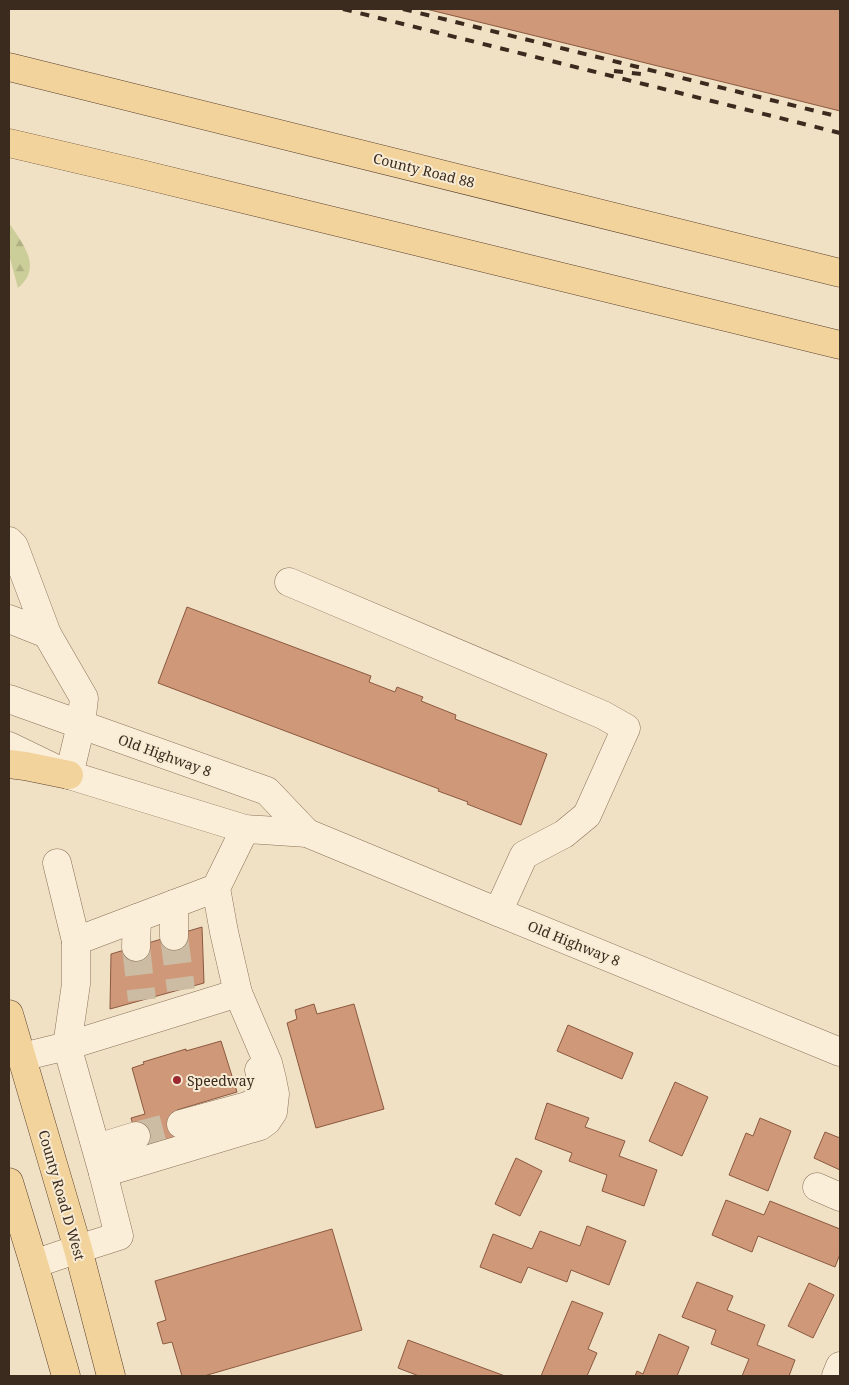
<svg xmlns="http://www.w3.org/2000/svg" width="849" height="1385" font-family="'Noto Serif',serif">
	<defs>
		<pattern id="forest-firs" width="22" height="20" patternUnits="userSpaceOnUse" patternTransform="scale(1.25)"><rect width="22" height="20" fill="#cbce98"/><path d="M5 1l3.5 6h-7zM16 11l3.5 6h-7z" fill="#afb183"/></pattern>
	</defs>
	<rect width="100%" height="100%" fill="#f0e0c4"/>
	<path fill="url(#forest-firs)" d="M9 223C23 244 43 267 18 288L10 258 9 257Z"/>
	<g fill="#cf9879" stroke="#8b593f">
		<path d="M426 9H840V111L784 97Z"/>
		<path d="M187 607 371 676 369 682 395 692 397 687 423 697 421 701 456 715 455 719 547 754 521 825 467 804 468 802 438 791 439 789 158 683Z"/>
		<path d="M202 927 204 983 110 1009 111 954Z"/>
		<path d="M314 1004 317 1014 354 1004 384 1109 316 1128 287 1023 297 1019 295 1010Z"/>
		<path d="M568 1025 633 1053 622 1079 557 1051Z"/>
		<path d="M221 1041 237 1092 177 1110 184 1135 140 1148 131 1118 145 1114 132 1068 144 1064 143 1062 186 1049V1051Z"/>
		<path d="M675 1082 708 1097 682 1156 649 1141Z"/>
		<path d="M547 1103 589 1118 585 1127 625 1141 619 1156 657 1170 644 1206 602 1191 607 1175 569 1161 572 1153 535 1139Z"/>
		<path d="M760 1118 791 1131 768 1191 729 1175 746 1133 753 1136Z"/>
		<path d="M825 1132 840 1138V1170L814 1158Z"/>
		<path d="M516 1158 542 1171 520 1216 495 1204Z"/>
		<path d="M726 1200 764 1215 770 1201 840 1229V1254L835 1267 758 1236 752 1252 712 1235Z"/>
		<path d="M587 1226 626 1241 609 1285 571 1270 567 1282 528 1267 521 1283 480 1267 493 1234 532 1249 540 1231 580 1246Z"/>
		<path d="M332 1229 362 1330 204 1376H182L172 1342 163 1344 157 1323 166 1320 155 1281Z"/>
		<path d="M697 1282 733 1296 727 1310 765 1325 757 1345 795 1360 789 1376H742L749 1359 711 1344 716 1330 682 1317Z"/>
		<path d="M809 1283 834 1295 813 1338 788 1326Z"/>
		<path d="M572 1301 603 1313 588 1349 597 1353 587 1376H541Z"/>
		<path d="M659 1334 689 1347 677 1376H635L637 1371 643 1374Z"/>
		<path d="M408 1340 505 1376H419L398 1368Z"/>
	</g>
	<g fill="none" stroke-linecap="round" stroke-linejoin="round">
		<g stroke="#ccbca3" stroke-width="28" stroke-dasharray="28 14" stroke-linecap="butt">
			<path d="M174 936 181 990"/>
			<path d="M136 947 142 1000"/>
			<path d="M136 1136 181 1124"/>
		</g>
		<defs>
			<g id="minor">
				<path d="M9 541 14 546 47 634"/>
				<path d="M289 582 603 715 626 728 587 815 564 834 524 855 498 912"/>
				<path d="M9 619 47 634 84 698 81 725 69 775"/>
				<path d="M9 699 267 791 307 833"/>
				<path d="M9 746 69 775 245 829 307 833 498 912 840 1052"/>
				<path d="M57 863 76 941"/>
				<path d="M216 888 76 941V984L67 1046 103 1173 260 1126 267 1121 273 1112 275 1094 272 1079 268 1063 238 993 224 932 216 888 245 829"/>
				<path d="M174 936V904"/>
				<path d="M136 947 137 918"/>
				<path d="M22 1057 67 1046 238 993"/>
				<path d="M181 1124 247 1106 260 1100 264 1089 259 1070"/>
				<path d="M97 1148 136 1136"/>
				<path d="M817 1187 840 1197"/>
				<path d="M34 1264 78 1249 119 1236 103 1173"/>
				<path d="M836 1376 840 1366"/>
			</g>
			<g id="major">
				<path d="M9 67 840 273"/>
				<path d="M9 143 137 173 840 345"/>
				<path d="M9 764 25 766 69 775"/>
				<path d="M9 1014 78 1249 111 1376"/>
				<path d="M9 1182 34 1264 66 1376"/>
			</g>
		</defs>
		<use href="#minor" stroke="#8b715a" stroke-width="29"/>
		<use href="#major" stroke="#59402e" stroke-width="29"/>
		<use href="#minor" stroke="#faeed8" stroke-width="28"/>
		<use href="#major" stroke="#f3d39c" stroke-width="28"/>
		<g stroke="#3b2a1e" stroke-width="4" stroke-dasharray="9 9" stroke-linecap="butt">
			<path d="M343 9 840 133"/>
			<path d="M403 9 840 117"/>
			<path d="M614 71 649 75"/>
		</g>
	</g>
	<circle fill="#9c2830" stroke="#f7ebd4" stroke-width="2" cx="177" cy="1080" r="5"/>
	<g text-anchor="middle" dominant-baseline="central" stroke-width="4" stroke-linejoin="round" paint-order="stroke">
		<g font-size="14" fill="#3b2a1e" stroke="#f7ebd4">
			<text transform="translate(424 170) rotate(14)">County Road 88</text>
			<text transform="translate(165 755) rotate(20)">Old Highway 8</text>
			<text transform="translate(574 943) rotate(22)">Old Highway 8</text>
			<text transform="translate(62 1195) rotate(74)">County Road D West</text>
		</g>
		<g font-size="14" fill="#3b2a1e" stroke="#f7ebd4" text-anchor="start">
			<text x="187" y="1080">Speedway</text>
		</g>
	</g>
	<rect width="849" height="1385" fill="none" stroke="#3b2a1e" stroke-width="20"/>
</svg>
